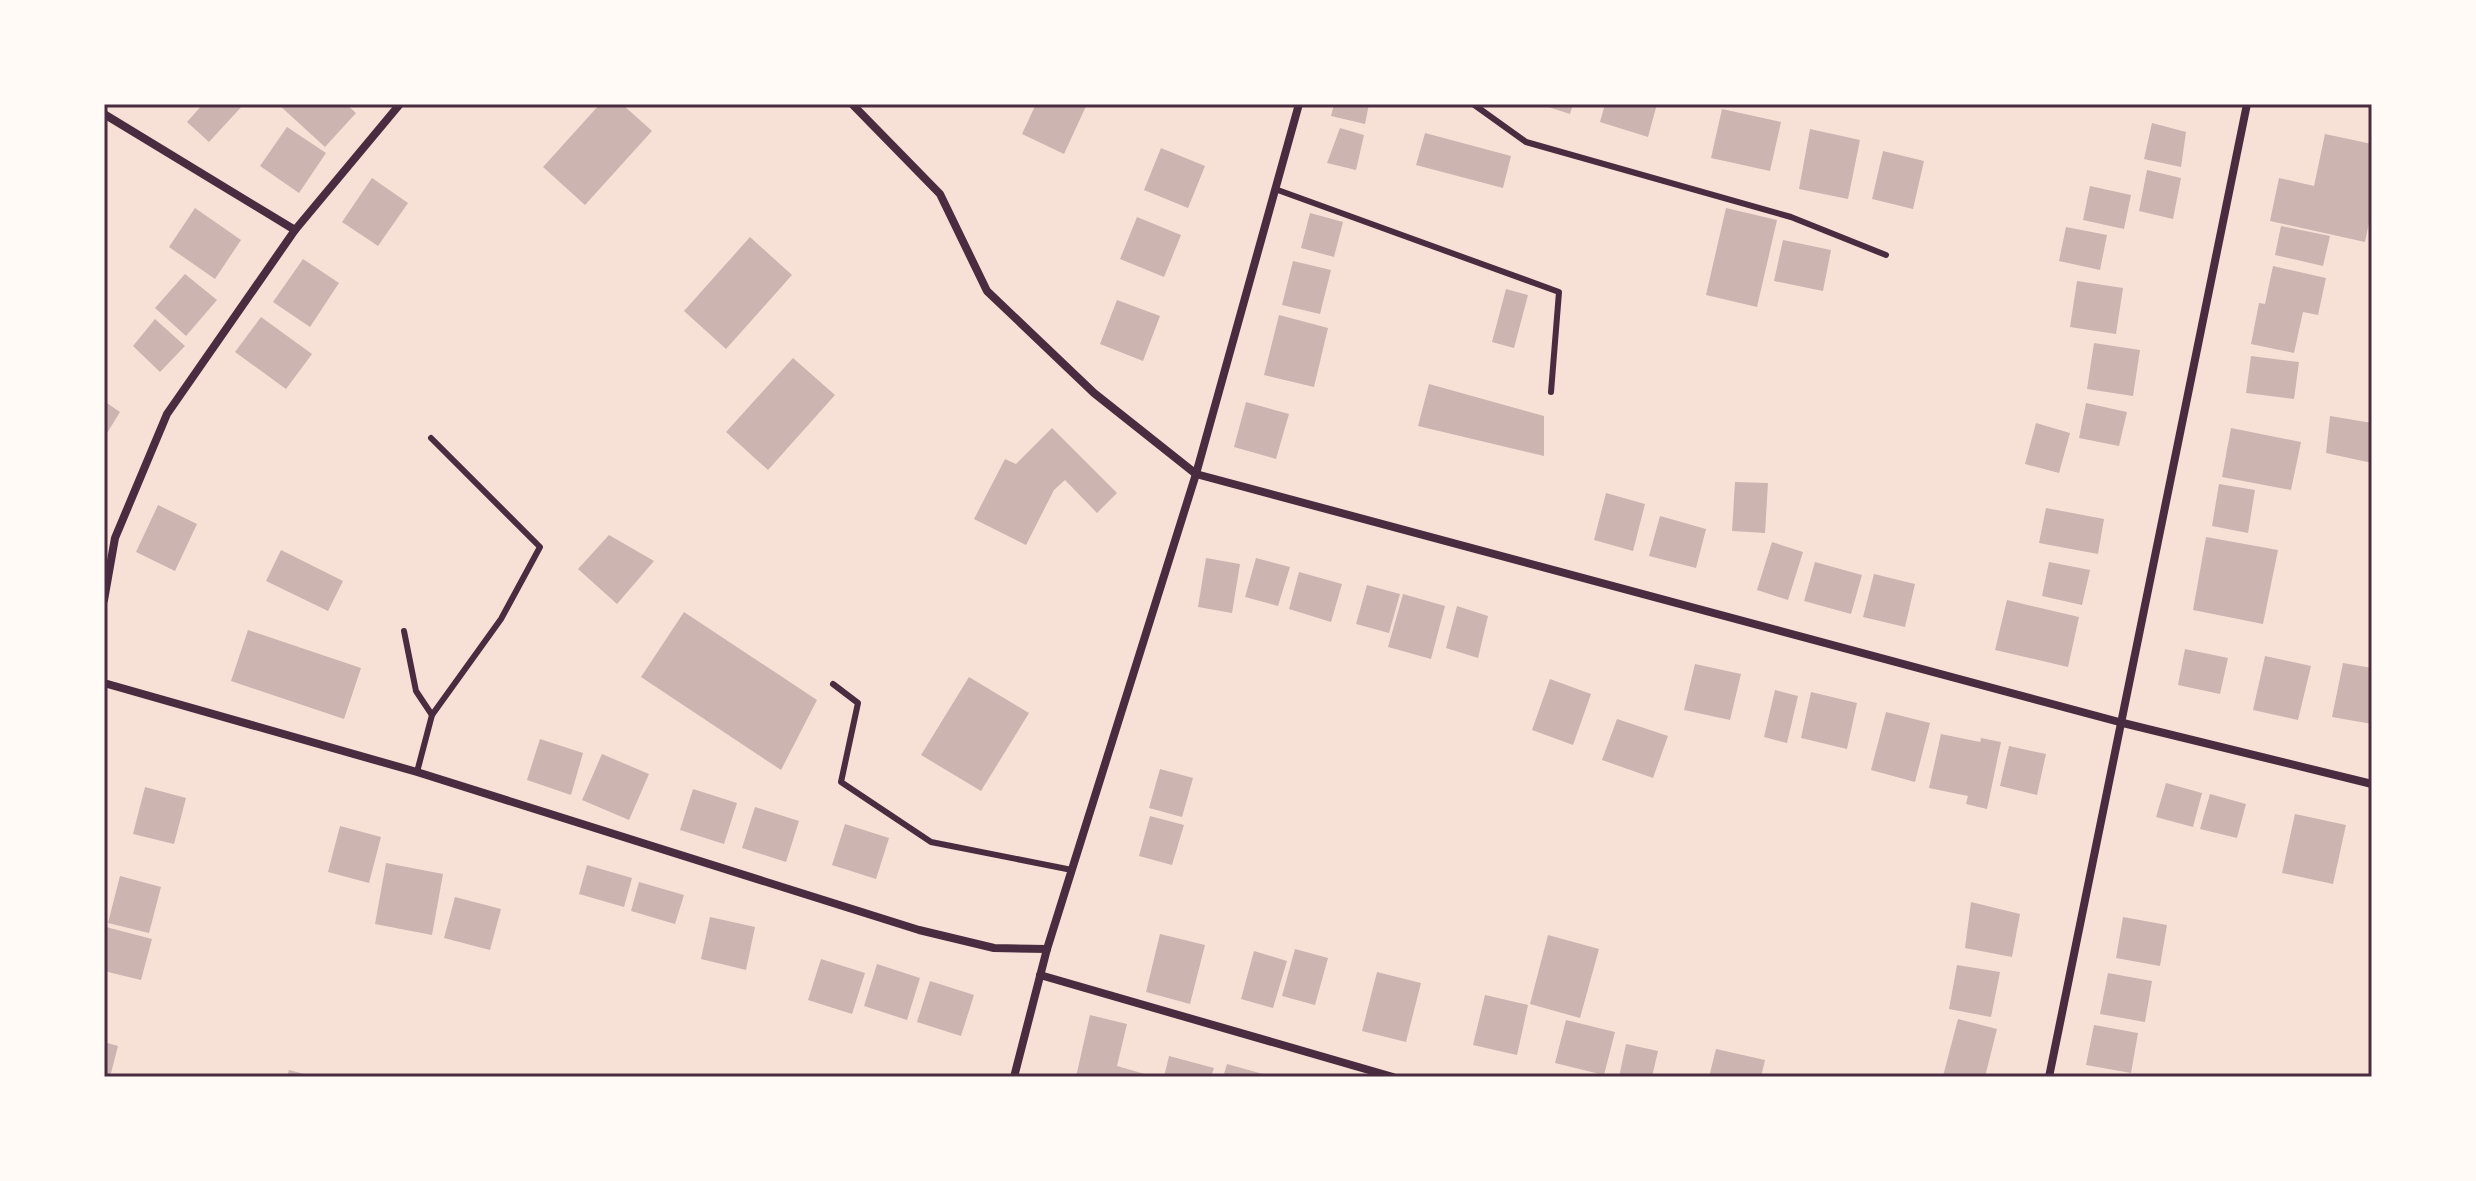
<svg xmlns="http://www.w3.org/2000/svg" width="2476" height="1181" font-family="'PT Sans Narrow',sans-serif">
	<rect width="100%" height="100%" fill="#f7e1d7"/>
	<g fill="#ccb4b1">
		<path d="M203 104H244L209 142 187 122Z"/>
		<path d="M278 104H346L356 113 325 147Z"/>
		<path d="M600 104H622L652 131 585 205 543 167Z"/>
		<path d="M1036 104H1087L1064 154 1022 134Z"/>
		<path d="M1334 104H1369L1365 124 1331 116Z"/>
		<path d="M1539 104H1573L1570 114Z"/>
		<path d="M1605 104H1657L1648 137 1600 122Z"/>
		<path d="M1722 109 1781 122 1770 171 1711 158Z"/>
		<path d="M2152 123 2186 132 2181 167 2144 159Z"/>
		<path d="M287 127 326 153 299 193 260 166Z"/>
		<path d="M1340 128 1364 135 1356 170 1327 163Z"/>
		<path d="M1810 129 1860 140 1848 199 1799 189Z"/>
		<path d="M1425 133 1511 156 1503 188 1416 165Z"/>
		<path d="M2325 134 2372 144V208L2365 242 2270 221 2279 178 2314 186Z"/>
		<path d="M1161 148 1205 166 1188 208 1144 190Z"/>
		<path d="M1883 151 1924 161 1913 209 1872 199Z"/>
		<path d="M2147 170 2181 178 2173 219 2139 211Z"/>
		<path d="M372 178 408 203 378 246 342 222Z"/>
		<path d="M2090 186 2131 195 2124 229 2083 220Z"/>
		<path d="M195 208 241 240 215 279 169 247Z"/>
		<path d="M1726 208 1777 220 1757 307 1706 295Z"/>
		<path d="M1310 213 1343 222 1334 257 1301 248Z"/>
		<path d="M1137 217 1181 235 1164 277 1120 259Z"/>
		<path d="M2281 226 2330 236 2323 266 2275 255Z"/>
		<path d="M2066 227 2107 235 2100 270 2059 261Z"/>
		<path d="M750 237 792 275 726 349 684 311Z"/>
		<path d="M1783 240 1831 250 1823 291 1774 281Z"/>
		<path d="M303 259 339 283 310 327 273 302Z"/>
		<path d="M1293 261 1331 270 1320 314 1282 305Z"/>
		<path d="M2273 266 2326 278 2318 315 2303 312 2294 353 2251 344 2259 303 2265 304Z"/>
		<path d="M185 274 217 300 186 336 155 308Z"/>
		<path d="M2077 281 2123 288 2116 334 2070 327Z"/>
		<path d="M1506 289 1528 295 1514 348 1492 342Z"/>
		<path d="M1117 300 1160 316 1143 361 1100 344Z"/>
		<path d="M1279 315 1328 328 1314 387 1264 375Z"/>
		<path d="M261 317 312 354 286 389 235 352Z"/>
		<path d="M155 319 185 346 160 372 133 346Z"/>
		<path d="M2094 343 2140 350 2133 396 2087 389Z"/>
		<path d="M2251 356 2299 362 2294 399 2246 393Z"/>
		<path d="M793 358 835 395 768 470 726 432Z"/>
		<path d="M1429 384 1544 416V456L1418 426Z"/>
		<path d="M104 401 120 412 104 438Z"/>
		<path d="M1246 402 1289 414 1276 459 1234 447Z"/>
		<path d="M2086 403 2127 412 2119 446 2079 438Z"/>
		<path d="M2330 416 2372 423V463L2326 453Z"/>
		<path d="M2036 423 2070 433 2059 473 2025 464Z"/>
		<path d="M1052 428 1117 493 1097 513 1065 480 1054 490 1026 545 974 519 1005 459 1016 464Z"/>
		<path d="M2231 428 2301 442 2291 490 2222 477Z"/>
		<path d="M1735 482 1768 483 1765 533 1732 531Z"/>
		<path d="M2219 484 2255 490 2248 533 2212 526Z"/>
		<path d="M1606 493 1645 504 1633 551 1594 540Z"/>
		<path d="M158 505 197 524 175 571 136 552Z"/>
		<path d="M2046 508 2104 519 2098 554 2039 543Z"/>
		<path d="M1660 516 1706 529 1696 568 1649 556Z"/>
		<path d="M609 535 654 561 617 604 578 569Z"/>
		<path d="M2206 537 2278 550 2263 624 2193 610Z"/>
		<path d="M1772 542 1803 552 1788 600 1757 590Z"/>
		<path d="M281 550 343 581 328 611 266 581Z"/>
		<path d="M1206 558 1240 564 1232 613 1198 607Z"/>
		<path d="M1256 558 1290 567 1278 606 1245 597Z"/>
		<path d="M1815 562 1862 575 1851 614 1804 601Z"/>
		<path d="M2049 562 2090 570 2082 605 2042 596Z"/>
		<path d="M1299 572 1342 584 1331 622 1289 609Z"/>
		<path d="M1874 574 1915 584 1905 627 1863 617Z"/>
		<path d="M1367 585 1400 594 1389 633 1356 624Z"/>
		<path d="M1403 594 1445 606 1431 659 1388 647Z"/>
		<path d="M2007 600 2079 617 2068 667 1995 650Z"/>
		<path d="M1457 606 1488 616 1478 658 1446 648Z"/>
		<path d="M684 612 817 700 781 770 641 677Z"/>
		<path d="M248 630 361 668 344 719 231 681Z"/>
		<path d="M2185 649 2228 658 2220 694 2178 685Z"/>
		<path d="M2265 656 2311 666 2298 720 2253 710Z"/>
		<path d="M2343 663 2372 668V724L2332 717Z"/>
		<path d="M1695 664 1741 674 1730 720 1684 710Z"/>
		<path d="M969 677 1029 713 981 791 921 755Z"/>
		<path d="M1550 679 1591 694 1573 745 1532 730Z"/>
		<path d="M1775 690 1798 696 1787 743 1764 737Z"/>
		<path d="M1811 692 1857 703 1847 749 1801 738Z"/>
		<path d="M1886 712 1930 723 1915 782 1871 770Z"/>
		<path d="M1617 719 1668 736 1653 778 1602 760Z"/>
		<path d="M1941 734 1980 742 1981 738 2001 742 1987 809 1966 804 1968 796 1929 788Z"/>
		<path d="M540 739 583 753 571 795 527 780Z"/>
		<path d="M2009 746 2046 754 2037 795 2000 786Z"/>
		<path d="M602 754 649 774 629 820 582 800Z"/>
		<path d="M1160 769 1193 778 1182 817 1149 808Z"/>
		<path d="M2166 783 2202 793 2193 827 2156 817Z"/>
		<path d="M145 787 186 798 174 844 133 834Z"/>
		<path d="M693 789 737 803 724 844 680 830Z"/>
		<path d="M2210 794 2246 804 2237 838 2200 829Z"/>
		<path d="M755 807 799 821 786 862 742 848Z"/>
		<path d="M2295 814 2346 825 2333 884 2282 873Z"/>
		<path d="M1150 816 1184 825 1172 865 1139 856Z"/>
		<path d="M845 824 889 838 876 879 832 865Z"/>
		<path d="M340 826 381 837 369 883 328 872Z"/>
		<path d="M386 863 443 874 432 935 375 924Z"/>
		<path d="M587 865 632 878 624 907 579 894Z"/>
		<path d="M120 876 161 887 149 933 108 923Z"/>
		<path d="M639 882 684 895 675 924 631 911Z"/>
		<path d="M455 897 501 909 490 950 444 938Z"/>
		<path d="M1971 902 2020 914 2012 957 1965 948Z"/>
		<path d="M710 917 755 927 746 970 701 959Z"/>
		<path d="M2123 917 2167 925 2160 966 2116 958Z"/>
		<path d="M106 927 152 939 141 980 104 971Z"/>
		<path d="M1160 934 1205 945 1190 1004 1146 992Z"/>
		<path d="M1548 935 1599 949 1580 1018 1530 1004Z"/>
		<path d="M1295 949 1328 958 1315 1005 1282 996Z"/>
		<path d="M1254 951 1287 961 1273 1008 1241 999Z"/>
		<path d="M821 959 865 973 852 1014 808 1000Z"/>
		<path d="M877 964 920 978 907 1020 864 1006Z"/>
		<path d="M1957 965 2000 972 1991 1017 1949 1009Z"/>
		<path d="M1377 972 1421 983 1406 1042 1362 1031Z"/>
		<path d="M2108 973 2152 981 2145 1022 2100 1014Z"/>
		<path d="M930 981 974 995 961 1036 917 1022Z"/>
		<path d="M1485 995 1528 1005 1517 1055 1473 1045Z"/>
		<path d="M1090 1015 1127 1024 1117 1066 1155 1077H1076Z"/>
		<path d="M1958 1019 1997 1029 1985 1077 1943 1076Z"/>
		<path d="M1566 1020 1615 1032 1604 1075 1555 1063Z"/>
		<path d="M2094 1025 2138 1033 2131 1073 2086 1065Z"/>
		<path d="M104 1042 118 1046 110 1077H104Z"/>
		<path d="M1626 1044 1658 1051 1652 1077H1619Z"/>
		<path d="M1716 1049 1765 1060 1761 1077H1709Z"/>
		<path d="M1169 1056 1214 1068 1211 1077H1164Z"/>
		<path d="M1227 1064 1270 1076V1077H1223Z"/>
		<path d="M289 1070 312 1076V1077H287Z"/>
	</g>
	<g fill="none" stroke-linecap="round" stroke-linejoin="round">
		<g stroke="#4a2c40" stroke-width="6">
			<path d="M1473 104 1526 142 1791 217 1886 255"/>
			<path d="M1275 189 1559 292 1551 392"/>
			<path d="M404 631 416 691 432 715"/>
			<path d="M833 684 858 703 841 782 931 842 1072 870"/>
			<path d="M417 772 432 715 501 619 540 547 431 438"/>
		</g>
		<g stroke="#4a2c40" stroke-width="8">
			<path d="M852 104 940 194 987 291 1094 393 1196 474 2123 723 2372 784"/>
			<path d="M104 114 295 230"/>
			<path d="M104 600 115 538 167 414 295 230 400 104"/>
			<path d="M104 683 417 772 919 930 994 948 1047 949"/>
			<path d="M1040 975 1393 1077"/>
			<path d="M1014 1077 1047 949 1196 474 1299 104"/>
			<path d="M2049 1077 2247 104"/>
		</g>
	</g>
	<rect width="2476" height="1181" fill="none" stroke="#fffaf5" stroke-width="212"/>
	<rect x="106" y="106" width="2264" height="969" fill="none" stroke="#4a2c40" stroke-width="3"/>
</svg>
